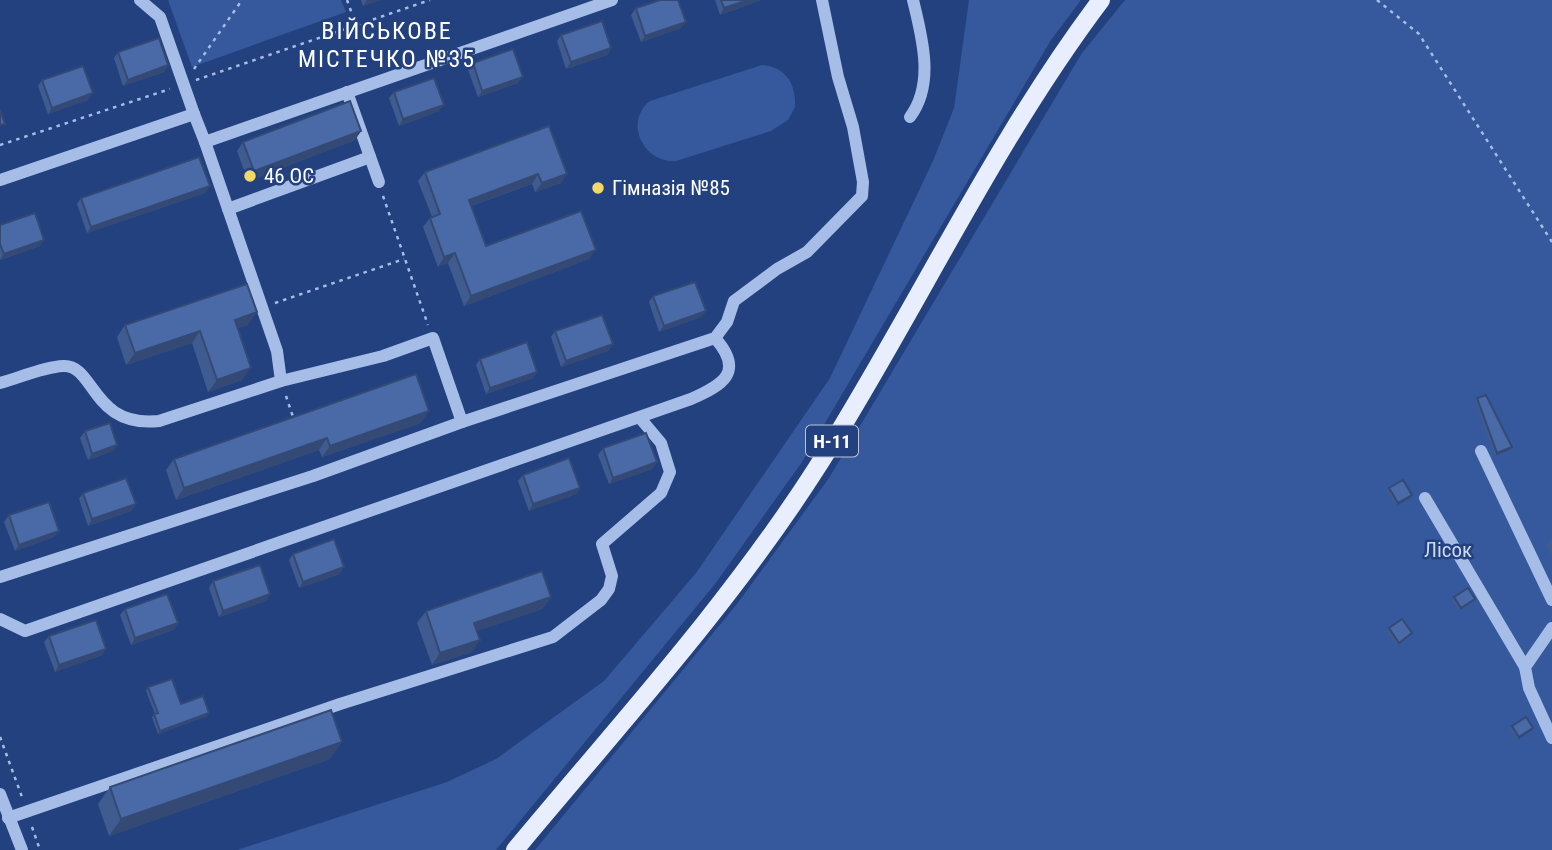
<svg xmlns="http://www.w3.org/2000/svg" width="1552" height="850" font-family="'Roboto Condensed',sans-serif">
	<rect width="100%" height="100%" fill="#22417e"/>
	<g fill="#35599c">
		<path d="M168 0H341L346 12 192 67Z"/>
		<path d="M969 0H1081L1051 40 802 462 715 584 496 850H237L447 782 496 759 604 681 696 573 830 378 933 161 954 108Z"/>
		<path d="M1125 0H1552V850H535L737 604 829 478 1082 53Z"/>
		<path d="M762 65C786 67 796 84 795 107L788 120 771 131 676 161C644 164 623 122 650 101Z"/>
	</g>
	<g fill="none" stroke-linecap="round" stroke-linejoin="round">
		<g stroke="#a6bde7" stroke-width="2.5" stroke-dasharray="3.5 5" stroke-linecap="butt">
			<path d="M347 0 356 25"/>
			<path d="M1377 0 1419 34 1552 242"/>
			<path d="M194 69 242 0"/>
			<path d="M196 80 430 0"/>
			<path d="M0 145 170 89"/>
			<path d="M383 196 428 325"/>
			<path d="M275 303 404 259"/>
			<path d="M286 396 294 420"/>
			<path d="M0 737 22 797"/>
			<path d="M32 827 40 850"/>
		</g>
		<g stroke="#a6bde7" stroke-width="12">
			<path d="M140 0 160 17 194 114"/>
			<path d="M347 92 379 182"/>
			<path d="M910 117C935 84 922 37 913 0"/>
			<path d="M205 142 277 351 281 381 383 356 433 338 462 422"/>
			<path d="M0 180 194 114 205 142 612 0"/>
			<path d="M228 209 370 157"/>
			<path d="M0 383C19 378 43 367 63 366 95 364 91 428 159 421L281 381"/>
			<path d="M1481 451 1552 600"/>
			<path d="M1425 498 1525 667"/>
			<path d="M0 577 313 476 462 422 715 338 727 322 734 301 777 269 807 252 862 196 863 182 853 127 838 77 822 0"/>
			<path d="M0 619 25 631 691 399C723 385 745 372 715 338"/>
			<path d="M1552 628 1525 667 1529 688 1552 738"/>
			<path d="M0 794 22 850"/>
			<path d="M8 818 340 704 553 637 601 600 609 589 612 576 602 544 661 493 670 472 661 443 640 418"/>
		</g>
		<path stroke="#e8eefd" stroke-width="18" d="M515 850C618 726 729 605 816 469 914 315 991 146 1101 0"/>
	</g>
	<g fill="#405b90">
		<path d="M361 0H381L363 6Z"/>
		<path d="M715 0H761L720 15Z"/>
		<path d="M636 8 681 28 641 42 631 15Z"/>
		<path d="M561 35 611 48 607 55 566 69 557 41Z"/>
		<path d="M118 52 168 65 164 72 123 86 114 58Z"/>
		<path d="M473 63 518 83 478 97 468 70Z"/>
		<path d="M42 80 88 100 48 114 38 86Z"/>
		<path d="M394 92 439 111 399 126 389 98Z"/>
		<path d="M361 131 355 140 248 181 237 151 243 142Z"/>
		<path d="M425 172 567 174 561 183 535 192 532 184 471 206 486 246 589 259 464 306 448 263 438 267 423 227 430 218 432 217 418 181Z"/>
		<path d="M205 193 87 233 77 204 81 198Z"/>
		<path d="M0 225 40 246 0 260Z"/>
		<path d="M653 296 706 311 701 317 659 332 649 302Z"/>
		<path d="M125 325H248L237 328 242 380 208 392 192 343 126 365 117 337Z"/>
		<path d="M555 331 613 344 608 351 561 367 551 337Z"/>
		<path d="M480 359 537 372 533 378 486 394 476 365Z"/>
		<path d="M1477 398 1512 447 1509 450 1495 456 1475 401Z"/>
		<path d="M421 423 322 457 319 450 176 500 166 470 174 459Z"/>
		<path d="M85 431 117 445 113 451 88 460 80 438Z"/>
		<path d="M603 448 657 462 652 469 609 484 598 455Z"/>
		<path d="M523 475 580 488 576 494 529 511 518 481Z"/>
		<path d="M1389 488 1412 495 1410 498 1396 506 1387 491Z"/>
		<path d="M83 493 136 504 131 511 88 526 79 499Z"/>
		<path d="M9 515 54 537 15 551 4 522Z"/>
		<path d="M1552 538V556L1546 545Z"/>
		<path d="M293 554 340 574 299 588 289 560Z"/>
		<path d="M213 581 266 601 219 617 209 588Z"/>
		<path d="M551 597 542 609 477 631 472 652 432 665 417 623 426 611Z"/>
		<path d="M1454 597 1473 602 1459 611 1452 600Z"/>
		<path d="M125 609 178 623 173 630 131 645 120 615Z"/>
		<path d="M1389 628 1412 633 1410 637 1397 646 1387 632Z"/>
		<path d="M49 636 102 655 55 672 44 642Z"/>
		<path d="M148 687 181 704 207 716 158 734 152 717 155 714 146 691Z"/>
		<path d="M1512 726 1533 728 1531 731 1517 740 1510 729Z"/>
		<path d="M330 759 109 836 98 804 110 787Z"/>
	</g>
	<g fill="#344a75">
		<path d="M367 0H381L363 6Z"/>
		<path d="M748 0H761L720 15 724 8Z"/>
		<path d="M686 22 681 28 641 42 645 36Z"/>
		<path d="M611 48 607 55 566 69 571 62Z"/>
		<path d="M168 65 164 72 123 86 128 80Z"/>
		<path d="M523 77 518 83 478 97 482 91Z"/>
		<path d="M93 93 88 100 48 114 52 108Z"/>
		<path d="M444 105 439 111 399 126 403 119Z"/>
		<path d="M361 131 355 140 248 181 254 171Z"/>
		<path d="M538 174 532 184 462 209 469 200Z"/>
		<path d="M567 174 561 183 535 192 542 183Z"/>
		<path d="M210 186 205 193 87 233 91 227Z"/>
		<path d="M44 240 40 246 0 260 4 254Z"/>
		<path d="M596 250 589 259 464 306 471 296Z"/>
		<path d="M455 253 448 263 438 267 444 257Z"/>
		<path d="M706 311 701 317 659 332 664 326Z"/>
		<path d="M257 312 248 325 226 332 235 320Z"/>
		<path d="M200 331 192 343 126 365 135 353Z"/>
		<path d="M613 344 608 351 561 367 566 361Z"/>
		<path d="M251 368 242 380 208 392 217 380Z"/>
		<path d="M537 372 533 378 486 394 490 388Z"/>
		<path d="M429 411 421 423 322 457 330 446Z"/>
		<path d="M327 438 319 450 176 500 184 488Z"/>
		<path d="M117 445 113 451 88 460 92 454Z"/>
		<path d="M1512 447 1509 450 1495 456 1497 453Z"/>
		<path d="M657 462 652 469 609 484 613 478Z"/>
		<path d="M580 488 576 494 529 511 533 504Z"/>
		<path d="M1412 495 1410 498 1396 506 1398 503Z"/>
		<path d="M136 504 131 511 88 526 92 519Z"/>
		<path d="M59 531 54 537 15 551 19 545Z"/>
		<path d="M344 567 340 574 299 588 303 582Z"/>
		<path d="M270 594 266 601 219 617 223 611Z"/>
		<path d="M551 597 542 609 466 635 474 623Z"/>
		<path d="M178 623 173 630 131 645 135 638Z"/>
		<path d="M480 640 472 652 432 665 440 653Z"/>
		<path d="M106 649 102 655 55 672 59 665Z"/>
		<path d="M209 713 207 716 158 734 160 731Z"/>
		<path d="M1533 728 1531 731 1517 740 1519 737Z"/>
		<path d="M342 742 330 759 109 836 121 819Z"/>
	</g>
	<g fill="#4a6aa7" stroke="#344a75" stroke-width="2">
		<path d="M660 0H678L686 22 645 36 636 8Z"/>
		<path d="M721 0H748L724 8Z"/>
		<path d="M602 21 611 48 571 62 561 35Z"/>
		<path d="M159 38 168 65 128 80 118 52Z"/>
		<path d="M513 49 523 77 482 91 473 63Z"/>
		<path d="M83 66 93 93 52 108 42 80Z"/>
		<path d="M434 78 444 105 403 119 394 92Z"/>
		<path d="M350 101 361 131 254 171 243 142Z"/>
		<path d="M0 110 5 124 0 125Z"/>
		<path d="M549 126 567 174 542 183 538 174 469 200 486 246 581 211 596 250 471 296 455 253 444 257 430 218 440 214 425 172Z"/>
		<path d="M199 157 210 186 91 227 81 198Z"/>
		<path d="M35 213 44 240 4 254 0 244V225Z"/>
		<path d="M695 282 706 311 664 326 653 296Z"/>
		<path d="M247 284 257 312 235 320 251 368 217 380 200 331 135 353 125 325Z"/>
		<path d="M602 315 613 344 566 361 555 331Z"/>
		<path d="M527 342 537 372 490 388 480 359Z"/>
		<path d="M416 374 429 411 330 446 327 438 184 488 174 459Z"/>
		<path d="M1486 395 1512 447 1497 453 1477 398Z"/>
		<path d="M110 423 117 445 92 454 85 431Z"/>
		<path d="M646 433 657 462 613 478 603 448Z"/>
		<path d="M569 458 580 488 533 504 523 475Z"/>
		<path d="M126 478 136 504 92 519 83 493Z"/>
		<path d="M1403 480 1412 495 1398 503 1389 488Z"/>
		<path d="M49 502 59 531 19 545 9 515Z"/>
		<path d="M334 539 344 567 303 582 293 554Z"/>
		<path d="M260 565 270 594 223 611 213 581Z"/>
		<path d="M542 571 551 597 474 623 480 640 440 653 426 611Z"/>
		<path d="M1468 588 1475 599 1461 608 1454 597Z"/>
		<path d="M167 594 178 623 135 638 125 609Z"/>
		<path d="M1402 619 1412 633 1399 643 1389 628Z"/>
		<path d="M96 620 106 649 59 665 49 636Z"/>
		<path d="M172 679 181 704 203 696 209 713 160 731 154 714 158 713 148 687Z"/>
		<path d="M331 710 342 742 121 819 110 787Z"/>
		<path d="M1526 717 1533 728 1519 737 1512 726Z"/>
	</g>
	<g fill="#f3d868" stroke="#22417e" stroke-width="2.5">
		<circle cx="250" cy="176" r="7"/>
		<circle cx="598" cy="188" r="7"/>
	</g>
	<g text-anchor="middle" dominant-baseline="central" stroke-width="5" stroke-linejoin="round" paint-order="stroke">
		<rect fill="#22417e" stroke="#bdc6d8" stroke-width="2" x="806" y="425.5" width="52" height="31" rx="5"/>
		<g font-size="19" font-weight="bold" fill="#fff">
			<text x="832" y="441">Н-11</text>
		</g>
		<g font-size="21" fill="#fff" stroke="#22417e" text-anchor="start">
			<text x="264" y="176">46 ОС</text>
			<text x="612" y="188">Гімназія №85</text>
		</g>
		<g font-size="21" fill="#cad9f5" stroke="#22417e">
			<text x="1448" y="550">Лісок</text>
		</g>
		<g font-size="24" letter-spacing="2" fill="#fff" stroke="#22417e">
			<text x="387" y="31">ВІЙСЬКОВЕ<tspan x="387" dy="28">МІСТЕЧКО №35</tspan></text>
		</g>
	</g>
</svg>
